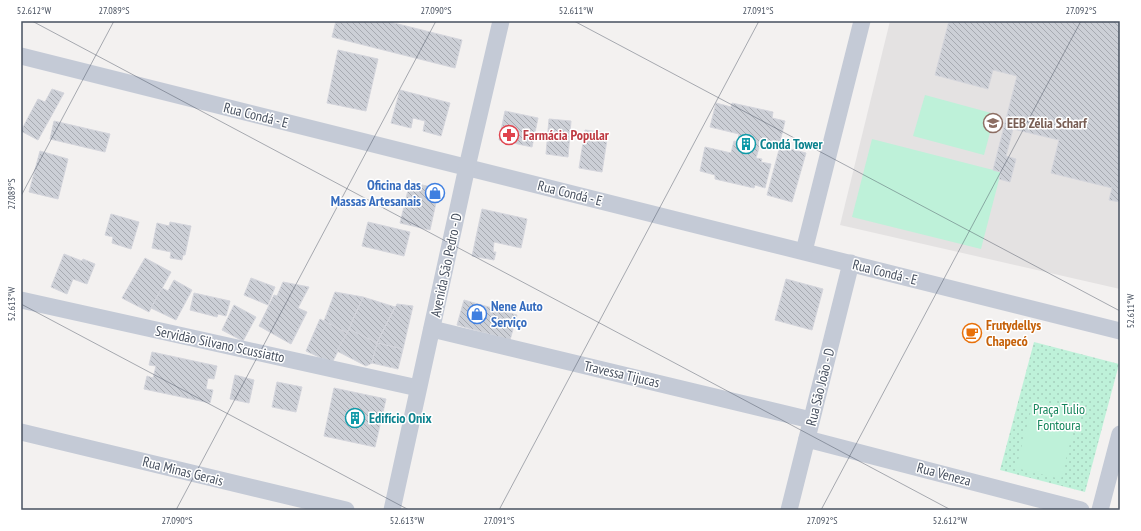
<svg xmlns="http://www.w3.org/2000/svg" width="1141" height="531" font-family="'PT Sans Narrow',sans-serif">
	<defs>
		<pattern id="green-dots" width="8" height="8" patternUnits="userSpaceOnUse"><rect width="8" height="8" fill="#bef1d9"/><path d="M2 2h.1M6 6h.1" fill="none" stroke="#a5d0bd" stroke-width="1.8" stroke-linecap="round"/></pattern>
		<pattern id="building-back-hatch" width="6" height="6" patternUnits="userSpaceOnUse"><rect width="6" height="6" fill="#cccfd6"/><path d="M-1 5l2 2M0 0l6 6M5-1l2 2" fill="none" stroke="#a7aab1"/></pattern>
	</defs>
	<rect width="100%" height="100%" fill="#f3f1f0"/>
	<path fill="#e4e2e2" d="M890 21H1120V289L840 225Z"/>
	<path fill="url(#green-dots)" d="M1034 342 1119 364 1085 492 1000 470Z"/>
	<g fill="#bef1d9">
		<path d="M925 95 995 114 984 155 913 136Z"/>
		<path d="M872 139 1001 172 981 249 852 217Z"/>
		<path d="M1034 399 1078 411 1061 479 1016 468Z"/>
	</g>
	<g fill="url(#building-back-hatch)" stroke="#d4d5dc">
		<path d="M336 21H386L462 40 455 68 332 37Z"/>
		<path d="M949 21H1120V202L1109 200 1112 188 1051 173 1059 140 1013 129 1006 156 1016 159 1010 182 999 179 1001 172 993 170 1017 76 993 70 988 89 935 75Z"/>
		<path d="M338 50 378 59 366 111 327 103Z"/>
		<path d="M52 89 64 93 38 140 21 131 38 99 45 102Z"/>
		<path d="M400 90 450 103 441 136 423 131 425 121 413 118 411 128 391 123Z"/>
		<path d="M716 103 731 107 732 103 773 112 772 118 785 121 779 146 761 141 756 158 762 159 761 162 771 164 765 188 755 185 754 188 715 179V175L700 171 705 147 731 153 734 141 738 142 739 134 710 127Z"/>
		<path d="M505 111 538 118 532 147 499 140Z"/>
		<path d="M549 119 571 121 568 157 546 154Z"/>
		<path d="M54 121 110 134 105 152 50 139Z"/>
		<path d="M585 130 608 133 602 172 579 168Z"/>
		<path d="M780 146 806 153 792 202 767 195Z"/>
		<path d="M40 151 68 159 58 199 29 192Z"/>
		<path d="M410 182 439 189 430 230 400 223Z"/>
		<path d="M482 209 527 219 521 248 494 242 493 252H496L494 260 472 256Z"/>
		<path d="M111 214 139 222 131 249 112 243 113 237 105 235Z"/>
		<path d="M170 222 191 226 185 255H183L182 260 170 258 171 252 152 248 157 223 169 226Z"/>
		<path d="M368 222 410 232 404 256 362 246Z"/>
		<path d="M64 254 82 261 83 259 95 264 87 284 73 279 67 294 51 287Z"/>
		<path d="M145 258 171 272 149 312 122 298Z"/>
		<path d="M251 278 275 287 268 305 244 295Z"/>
		<path d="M786 279 823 289 812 330 775 320Z"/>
		<path d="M174 280 192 290 176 320 151 308 162 288 168 291Z"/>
		<path d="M283 282 309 287 298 308 307 312 291 344 259 326 274 295 277 296Z"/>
		<path d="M335 292 363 297 347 333 324 321Z"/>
		<path d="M194 293 230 301 226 316 218 314 217 317 190 310Z"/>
		<path d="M363 297 395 307 377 343 349 329Z"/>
		<path d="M464 300 517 315 510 340 457 325Z"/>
		<path d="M397 304 413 306 403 349 377 343Z"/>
		<path d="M234 305 256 317 243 341 222 330Z"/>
		<path d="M320 319 347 333 332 363 306 351Z"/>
		<path d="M349 329 377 343 372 363 366 366 337 351Z"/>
		<path d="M377 343 403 349 398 369 372 363Z"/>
		<path d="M152 352 217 366 214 379 208 378 206 389 213 390 210 403 144 389 147 376 153 378 156 366 149 365Z"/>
		<path d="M235 375 254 380 249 403 230 399Z"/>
		<path d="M277 382 302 387 296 412 272 407Z"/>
		<path d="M334 388 386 399 375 447 324 436Z"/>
	</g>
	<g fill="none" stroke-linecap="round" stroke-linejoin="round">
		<g stroke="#c4cad6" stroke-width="17">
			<path d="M21 56 1120 331"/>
			<path d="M804 251 862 21"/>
			<path d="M21 300 418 388"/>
			<path d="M432 329 811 420"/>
			<path d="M21 432 346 510"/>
			<path d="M807 439 1081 510"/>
			<path d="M392 510 467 167 501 21"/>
			<path d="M789 510 851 263"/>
			<path d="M1100 510 1120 434"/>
		</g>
	</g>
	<path fill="none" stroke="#47505f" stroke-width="1" stroke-opacity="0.45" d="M32 21 951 510M574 21 1120 311M1117 21 1120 23M21 196 114 21M21 304 409 510M176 510 436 21M499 510 759 21M821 510 1081 21"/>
	<defs>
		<symbol id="school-ring" viewBox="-11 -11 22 22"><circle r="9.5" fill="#fff" stroke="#8d6e63" stroke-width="1.5"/><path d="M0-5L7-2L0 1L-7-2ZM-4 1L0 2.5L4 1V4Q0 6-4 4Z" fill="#8d6e63"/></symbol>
		<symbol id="pharmacy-ring" viewBox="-11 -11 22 22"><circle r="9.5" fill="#fff" stroke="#e0444e" stroke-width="1.5"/><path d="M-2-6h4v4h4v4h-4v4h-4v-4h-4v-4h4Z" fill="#e0444e"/></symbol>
		<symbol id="building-ring" viewBox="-11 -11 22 22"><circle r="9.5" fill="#fff" stroke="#0f9aa8" stroke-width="1.5"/><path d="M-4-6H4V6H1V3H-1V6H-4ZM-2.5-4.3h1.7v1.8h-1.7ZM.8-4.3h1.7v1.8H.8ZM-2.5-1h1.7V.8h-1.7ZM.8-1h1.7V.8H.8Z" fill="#0f9aa8"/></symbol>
		<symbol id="shop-ring" viewBox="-11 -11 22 22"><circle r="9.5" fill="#fff" stroke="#3f7fe0" stroke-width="1.5"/><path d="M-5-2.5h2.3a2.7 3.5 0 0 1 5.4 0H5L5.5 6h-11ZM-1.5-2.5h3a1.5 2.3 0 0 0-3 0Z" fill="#3f7fe0"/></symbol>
		<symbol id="cafe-ring" viewBox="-11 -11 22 22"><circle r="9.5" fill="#fff" stroke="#e8710a" stroke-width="1.5"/><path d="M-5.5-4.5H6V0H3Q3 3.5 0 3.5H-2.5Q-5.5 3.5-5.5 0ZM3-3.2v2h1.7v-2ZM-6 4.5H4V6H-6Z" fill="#e8710a"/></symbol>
	</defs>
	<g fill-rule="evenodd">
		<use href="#school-ring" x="982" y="112" width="22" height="22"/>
		<use href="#pharmacy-ring" x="498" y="124" width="22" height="22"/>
		<use href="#building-ring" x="735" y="133" width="22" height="22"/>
		<use href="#shop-ring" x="424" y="182" width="22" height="22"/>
		<use href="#shop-ring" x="466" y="303" width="22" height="22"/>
		<use href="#cafe-ring" x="961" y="322" width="22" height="22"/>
		<use href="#building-ring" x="344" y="407" width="22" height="22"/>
	</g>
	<g text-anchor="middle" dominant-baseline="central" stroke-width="3" stroke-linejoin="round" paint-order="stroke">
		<g font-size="14" fill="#47505f" stroke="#fff">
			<text transform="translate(256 115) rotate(14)">Rua Condá - E</text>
			<text transform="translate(570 193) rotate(14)">Rua Condá - E</text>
			<text transform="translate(446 265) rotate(-78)">Avenida São Pedro - D</text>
			<text transform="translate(885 272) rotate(14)">Rua Condá - E</text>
			<text transform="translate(220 344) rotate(12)">Servidão Silvano Scussiatto</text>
			<text transform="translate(622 374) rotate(13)">Travessa Tijucas</text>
			<text transform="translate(820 387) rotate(-76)">Rua São João - D</text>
			<text transform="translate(183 471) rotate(14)">Rua Minas Gerais</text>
			<text transform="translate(944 474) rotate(15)">Rua Veneza</text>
		</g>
		<g font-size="14" font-weight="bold" fill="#785e54" stroke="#fff" text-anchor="start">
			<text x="1007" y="123">EEB Zélia Scharf</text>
		</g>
		<g font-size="14" font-weight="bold" fill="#be3a42" stroke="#fff" text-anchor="start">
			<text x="523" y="135">Farmácia Popular</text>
		</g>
		<g font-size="14" font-weight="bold" fill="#0d838f" stroke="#fff" text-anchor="start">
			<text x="760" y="144">Condá Tower</text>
			<text x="369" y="418">Edifício Onix</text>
		</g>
		<g font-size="14" font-weight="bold" fill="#366cbe" stroke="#fff" text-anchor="end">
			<text x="421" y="185">Oficina das<tspan x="421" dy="16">Massas Artesanais</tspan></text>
			<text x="491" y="306" text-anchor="start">Nene Auto<tspan x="491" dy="16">Serviço</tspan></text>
		</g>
		<g font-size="14" font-weight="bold" fill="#c56008" stroke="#fff" text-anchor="start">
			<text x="986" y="325">Frutydellys<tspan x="986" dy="16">Chapecó</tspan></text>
		</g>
		<g font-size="14" fill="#14855b" stroke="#fff">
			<text x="1059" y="409">Praça Tulio<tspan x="1059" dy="16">Fontoura</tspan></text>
		</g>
	</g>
	<rect width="1141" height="531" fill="none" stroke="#ffffff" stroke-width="44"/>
	<rect x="22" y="22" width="1097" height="487" fill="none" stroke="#47505f" stroke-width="1.5"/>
	<g font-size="10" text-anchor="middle" fill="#47505f">
		<text x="34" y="14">52.612°W</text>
		<text x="114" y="14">27.089°S</text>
		<text x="436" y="14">27.090°S</text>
		<text x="576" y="14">52.611°W</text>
		<text x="758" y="14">27.091°S</text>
		<text x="1081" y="14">27.092°S</text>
		<text transform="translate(11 194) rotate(-90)" y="4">27.089°S</text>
		<text transform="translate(11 304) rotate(-90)" y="4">52.613°W</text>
		<text transform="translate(1130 311) rotate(-90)" y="4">52.611°W</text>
		<text x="177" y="524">27.090°S</text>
		<text x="407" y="524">52.613°W</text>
		<text x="499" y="524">27.091°S</text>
		<text x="822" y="524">27.092°S</text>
		<text x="950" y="524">52.612°W</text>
	</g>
</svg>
